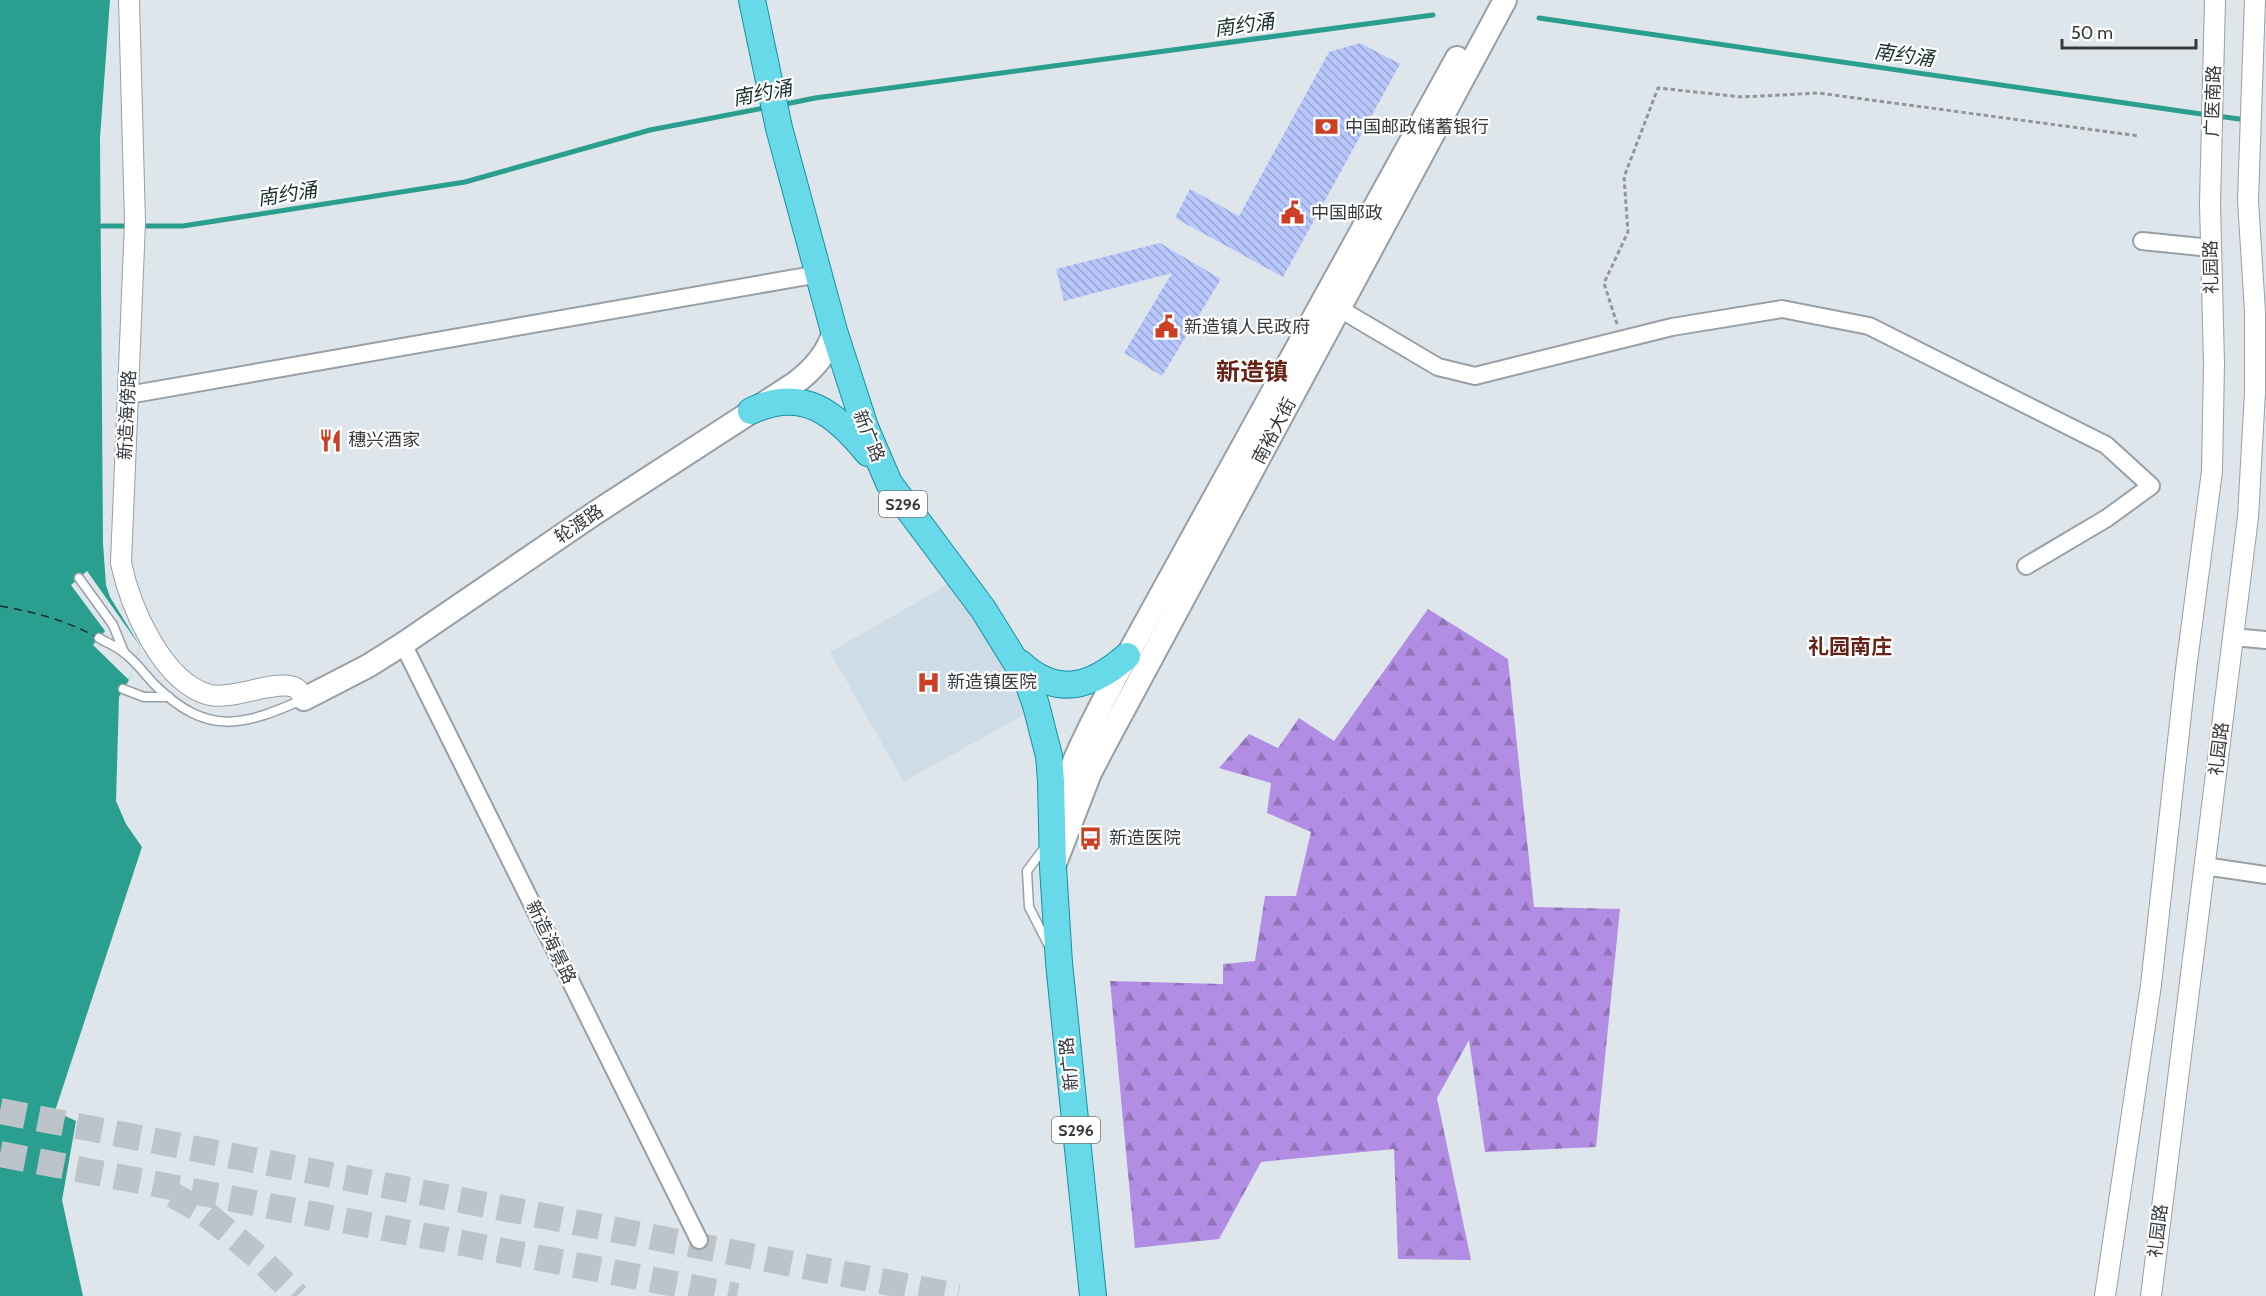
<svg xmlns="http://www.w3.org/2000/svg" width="2266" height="1296" font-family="Cabin,'Noto Sans SC',sans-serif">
	<defs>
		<pattern id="forest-firs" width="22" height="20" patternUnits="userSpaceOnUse" patternTransform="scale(1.5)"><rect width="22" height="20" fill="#b18de4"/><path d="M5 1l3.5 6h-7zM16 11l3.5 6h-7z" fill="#9174ba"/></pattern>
		<pattern id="building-back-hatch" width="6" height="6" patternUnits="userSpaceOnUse" patternTransform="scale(1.5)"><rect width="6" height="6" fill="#b7c7fc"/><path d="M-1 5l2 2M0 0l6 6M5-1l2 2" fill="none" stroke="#96a3cd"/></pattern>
	</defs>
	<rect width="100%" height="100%" fill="#dee6ec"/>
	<path fill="#cedce7" d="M954 581 1028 712 904 782 830 652Z"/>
	<path fill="url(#forest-firs)" d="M1428 609 1508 659 1534 907 1620 909 1596 1147 1485 1152 1469 1040 1437 1098 1471 1260 1398 1259 1394 1149 1261 1162 1219 1239 1135 1248 1110 981 1223 984V964L1255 961 1265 896H1296L1311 832 1267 813 1271 783 1219 768 1249 734 1278 748 1299 718 1334 741Z"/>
	<path fill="#2b9f8f" d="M0 0H110L100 138 103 543 106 585 110 597 140 646 129 680 119 697 116 801 126 824 142 847 55 1111 76 1121 62 1200 83 1296H0Z"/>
	<path fill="#dee6ec" d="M87 571 140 646 129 680 93 645 105 631 71 585Z"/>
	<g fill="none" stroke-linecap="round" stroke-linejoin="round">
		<g stroke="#2b9f8f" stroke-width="5">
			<path d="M1539 18 2208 115"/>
			<path d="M781 105 815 98 1433 15"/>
			<path d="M2217 116 2247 120"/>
			<path d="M102 226H130"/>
			<path d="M140 226H183L465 182 650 130 769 107"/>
		</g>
		<path stroke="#162f2a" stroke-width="1.5" stroke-dasharray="8 6" stroke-linecap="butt" d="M0 606C35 612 64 620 95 636"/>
	</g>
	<g fill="url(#building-back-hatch)">
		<path d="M1360 43 1400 64 1283 277 1175 218 1190 189 1239 216 1329 52Z"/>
		<path d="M1160 243 1221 279 1162 376 1124 353 1172 273 1064 301 1056 269Z"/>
	</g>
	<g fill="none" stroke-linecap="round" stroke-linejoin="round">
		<g stroke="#bdc4c9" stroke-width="26" stroke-dasharray="26 13" stroke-linecap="butt">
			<path d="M0 1111 958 1296"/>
			<path d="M0 1154 737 1296"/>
			<path d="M173 1195 205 1213 257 1256 297 1296"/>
		</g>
		<defs>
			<g id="service">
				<path d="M79 578 113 625 124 652"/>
				<path d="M99 638C107 643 116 646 123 652 136 661 145 675 155 685 208 737 243 726 304 699"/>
				<path d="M123 689 144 697H169"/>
				<path d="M1045 847 1027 871 1029 907 1049 946"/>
			</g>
			<g id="minor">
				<path d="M2142 241 2211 248"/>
				<path d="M1340 309 1438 367 1475 376 1672 327 1782 309 1869 326 2106 445 2151 486 2107 518 2026 566"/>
				<path d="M128 395 819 274"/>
				<path d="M2233 637 2266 640"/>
				<path d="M403 644 699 1240"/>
				<path d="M2204 866 2266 875"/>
			</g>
			<g id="tertiary">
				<path d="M129 0 135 222 121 563C130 606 162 683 210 695 234 700 279 678 296 688 300 691 302 695 304 699"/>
				<path d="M2105 1296 2151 985 2186 669 2212 471 2214 363 2210 203 2215 0"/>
				<path d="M2151 1296 2248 517 2255 392V312L2248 200 2255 0"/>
			</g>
			<g id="secondary">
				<path d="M304 699 368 666 403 644 595 513 794 384C813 370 828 354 834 331"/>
				<path d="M1057 813C1068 765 1093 722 1115 678L1457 58"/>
				<path d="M1054 866 1090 773 1103 748 1505 0"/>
			</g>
			<g id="primary">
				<path d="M752 0 779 128 834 331 865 427 889 483 983 609 1027 680 1036 705 1049 756 1051 781 1053 867 1059 963 1093 1296"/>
				<path d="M751 411C803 386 836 414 868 453"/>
				<path d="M1020 663C1057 698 1092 687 1127 656"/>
			</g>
		</defs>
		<use href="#service" stroke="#989fa5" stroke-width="11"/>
		<use href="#minor" stroke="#989fa5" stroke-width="20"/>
		<use href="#tertiary" stroke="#989fa5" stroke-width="22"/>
		<use href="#secondary" stroke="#989fa5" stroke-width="26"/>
		<use href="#primary" stroke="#1591a3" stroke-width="28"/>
		<path stroke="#91969b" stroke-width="3" stroke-dasharray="4.5 3" stroke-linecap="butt" d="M1617 324 1604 283 1628 232 1624 177 1658 88 1742 97 1819 93 2139 136"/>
		<use href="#service" stroke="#fff" stroke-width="8"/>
		<use href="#minor" stroke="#fff" stroke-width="16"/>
		<use href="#tertiary" stroke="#fff" stroke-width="20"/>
		<use href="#secondary" stroke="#fff" stroke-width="22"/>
		<use href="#primary" stroke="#68d9e9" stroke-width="26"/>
	</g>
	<defs>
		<symbol id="bank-bare" viewBox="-9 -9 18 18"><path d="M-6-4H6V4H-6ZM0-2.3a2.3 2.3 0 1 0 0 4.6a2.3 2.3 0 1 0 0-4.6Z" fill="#cb4025" stroke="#fff" stroke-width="2.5" paint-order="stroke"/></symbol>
		<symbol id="civic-bare" viewBox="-9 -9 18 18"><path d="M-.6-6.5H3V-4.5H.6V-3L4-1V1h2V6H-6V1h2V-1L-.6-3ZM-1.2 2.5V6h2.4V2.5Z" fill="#cb4025" stroke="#fff" stroke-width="2.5" paint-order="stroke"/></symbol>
		<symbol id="restaurant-bare" viewBox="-9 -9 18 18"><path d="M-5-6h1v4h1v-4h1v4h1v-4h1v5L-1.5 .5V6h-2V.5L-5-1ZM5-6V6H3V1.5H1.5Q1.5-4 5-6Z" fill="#cb4025" stroke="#fff" stroke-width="2.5" paint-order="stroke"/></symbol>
		<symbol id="hospital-bare" viewBox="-9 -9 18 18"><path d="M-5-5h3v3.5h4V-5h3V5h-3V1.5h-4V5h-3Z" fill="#cb4025" stroke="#fff" stroke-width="2.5" paint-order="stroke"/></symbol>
		<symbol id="bus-bare" viewBox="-9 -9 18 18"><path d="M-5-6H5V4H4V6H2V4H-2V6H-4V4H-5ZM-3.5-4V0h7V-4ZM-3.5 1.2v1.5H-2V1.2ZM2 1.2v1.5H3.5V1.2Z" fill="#cb4025" stroke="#fff" stroke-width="2.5" paint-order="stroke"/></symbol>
	</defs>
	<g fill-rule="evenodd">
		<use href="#bank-bare" x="1310" y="110" width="33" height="33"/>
		<use href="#civic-bare" x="1276" y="196" width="33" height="33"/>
		<use href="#civic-bare" x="1150" y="310" width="33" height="33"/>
		<use href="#restaurant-bare" x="314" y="424" width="33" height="33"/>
		<use href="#hospital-bare" x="912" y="666" width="33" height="33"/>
		<use href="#bus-bare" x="1074" y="822" width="33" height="33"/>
	</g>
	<g text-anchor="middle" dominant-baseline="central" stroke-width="4.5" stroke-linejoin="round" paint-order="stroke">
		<g fill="#fff" stroke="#737577" stroke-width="1.5">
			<rect x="879" y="491" width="48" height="26" rx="4.5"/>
			<rect x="1052" y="1117" width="48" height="26" rx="4.5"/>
		</g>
		<g font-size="16" font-weight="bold" fill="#373a3d">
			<text x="903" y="504">S296</text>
			<text x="1076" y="1130">S296</text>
		</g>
		<g font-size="18" fill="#373a3d" stroke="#fff">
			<text transform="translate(2213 101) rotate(-88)">广医南路</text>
			<text transform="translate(2211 267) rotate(-91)">礼园路</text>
			<text transform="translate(127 415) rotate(-87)">新造海傍路</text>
			<text transform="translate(1274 431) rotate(-62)">南裕大街</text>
			<text transform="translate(869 436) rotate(68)">新广路</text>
			<text transform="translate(579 524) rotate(-34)">轮渡路</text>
			<text transform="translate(2219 749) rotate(-83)">礼园路</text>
			<text transform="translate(551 942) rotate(64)">新造海景路</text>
			<text transform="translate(1069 1064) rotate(-96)">新广路</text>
			<text transform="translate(2158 1231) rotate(-83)">礼园路</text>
		</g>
		<g font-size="18" fill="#373a3d" stroke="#fff" text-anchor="start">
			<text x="1345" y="127">中国邮政储蓄银行</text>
			<text x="1311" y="213">中国邮政</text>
			<text x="1184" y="327">新造镇人民政府</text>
			<text x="348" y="440">穗兴酒家</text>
			<text x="947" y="682">新造镇医院</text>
			<text x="1109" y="838">新造医院</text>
		</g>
		<g font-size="20" font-style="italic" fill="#162f2a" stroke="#fff">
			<text transform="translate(1244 25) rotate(-8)">南约涌</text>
			<text transform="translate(1904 55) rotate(8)">南约涌</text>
			<text transform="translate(762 93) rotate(-11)">南约涌</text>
			<text transform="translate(287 194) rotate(-9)">南约涌</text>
		</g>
		<g font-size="21" font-weight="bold" fill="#652215" stroke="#fff">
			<text x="1850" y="646">礼园南庄</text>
		</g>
		<g font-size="24" font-weight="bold" fill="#652215" stroke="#fff">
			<text x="1252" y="371">新造镇</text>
		</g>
	</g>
	<path d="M2062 39v9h134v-9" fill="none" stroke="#373a3d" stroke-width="3"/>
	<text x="2071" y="39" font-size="18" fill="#373a3d" stroke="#ffffff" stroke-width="4.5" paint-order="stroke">50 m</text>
</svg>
